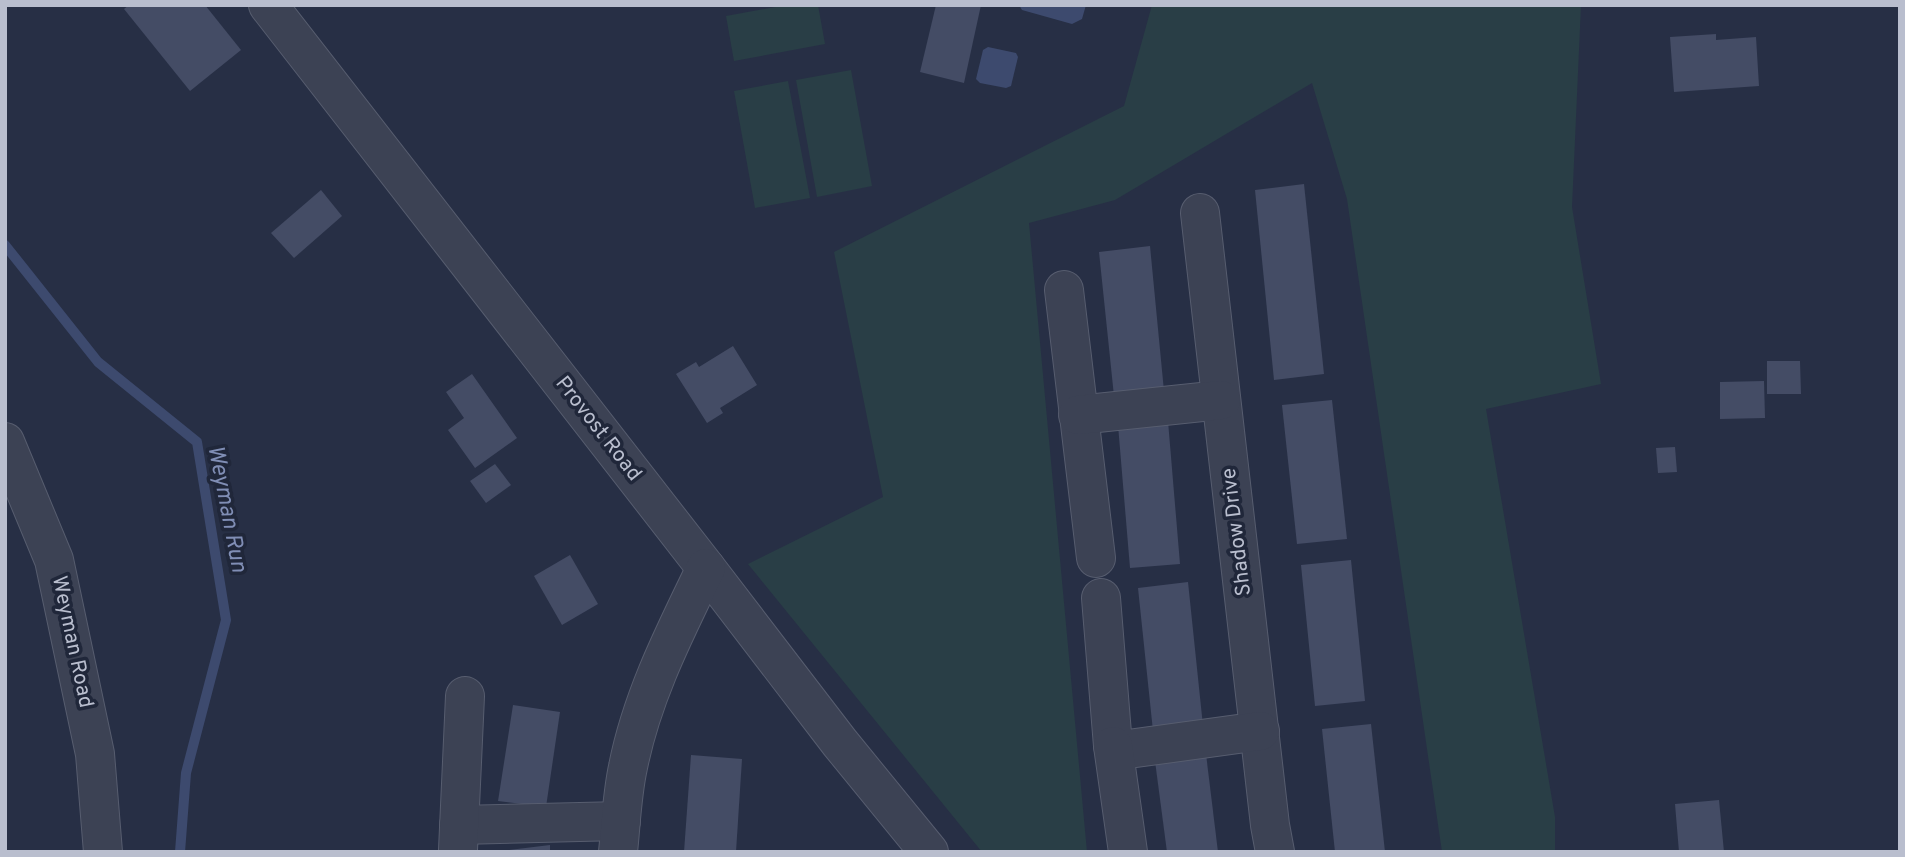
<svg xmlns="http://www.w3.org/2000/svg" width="1905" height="857" font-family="Overpass,sans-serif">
	<rect width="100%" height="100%" fill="#272f45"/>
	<g fill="#293e46">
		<path d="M786 5H818L825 44 734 61 726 16Z"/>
		<path d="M1152 5H1581L1572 207 1601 384 1486 409 1555 817V852H1442L1347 199 1312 83 1115 200 1029 223 1087 852H982L748 564 883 497 834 252 1124 106Z"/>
		<path d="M851 70 872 186 817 197 796 80Z"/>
		<path d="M788 81 810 198 755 208 734 91Z"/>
	</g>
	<g fill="#3d4a6e">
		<path d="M1019 5H1086L1082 19 1072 24 1022 10Z"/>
		<path d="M988 47 1016 53 1018 57 1011 86 1006 88 980 83 976 79 983 50Z"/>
	</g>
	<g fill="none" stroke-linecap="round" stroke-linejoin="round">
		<path stroke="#3d4a6e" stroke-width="10" d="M5 245 98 362 197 442 226 620 186 773 180 852"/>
	</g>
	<g fill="#444c65">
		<path d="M129 5H205L241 50 190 91 124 9Z"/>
		<path d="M936 5H981L964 83 920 72Z"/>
		<path d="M1716 34V40L1756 37 1759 86 1674 92 1670 37Z"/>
		<path d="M1304 184 1324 374 1274 380 1255 190Z"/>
		<path d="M321 190 342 216 294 258 271 233Z"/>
		<path d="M1150 246 1164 391 1114 396 1099 252Z"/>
		<path d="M733 346 757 385 720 408 723 413 707 423 676 374 696 362 699 367Z"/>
		<path d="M1767 361H1800L1801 394H1767Z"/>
		<path d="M472 374 517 438 475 468 448 430 464 418 446 392Z"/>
		<path d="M1764 381 1765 418 1720 419V382Z"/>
		<path d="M1332 400 1347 539 1297 544 1282 405Z"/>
		<path d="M1168 421 1180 564 1130 568 1118 425Z"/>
		<path d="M1675 447 1677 472 1658 473 1656 448Z"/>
		<path d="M495 464 511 485 486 503 470 481Z"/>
		<path d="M570 555 598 604 562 625 534 576Z"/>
		<path d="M1351 560 1365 701 1315 706 1301 565Z"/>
		<path d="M1188 582 1203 726 1153 731 1138 588Z"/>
		<path d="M513 705 560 712 546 807 498 801Z"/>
		<path d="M1371 724 1385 852H1335L1322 729Z"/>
		<path d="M1206 754 1218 852H1167L1155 761Z"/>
		<path d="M691 755 742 759 736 852H684Z"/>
		<path d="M1719 800 1724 852H1679L1675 804Z"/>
		<path d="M550 845V852H509V850Z"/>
	</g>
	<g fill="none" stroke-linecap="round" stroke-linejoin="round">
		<defs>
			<g id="minor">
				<path d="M268 5 706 568 840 743 929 852"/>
				<path d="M1200 213 1270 825 1275 852"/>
				<path d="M1064 290 1096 558"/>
				<path d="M1078 415 1221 400"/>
				<path d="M5 442 54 560 95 754 103 852"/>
				<path d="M1101 598 1113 746 1121 750 1260 731"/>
				<path d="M1113 746 1128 852"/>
				<path d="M459 825 621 821"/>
				<path d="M458 850 465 696"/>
				<path d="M618 852C621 824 622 794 628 767 642 696 675 632 706 568"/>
			</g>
		</defs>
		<use href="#minor" stroke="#575d6f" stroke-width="40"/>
		<use href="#minor" stroke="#3c4254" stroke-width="38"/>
	</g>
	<g text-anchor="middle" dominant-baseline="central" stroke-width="7" stroke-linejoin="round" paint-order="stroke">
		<g font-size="21" fill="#b9bece" stroke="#20273a">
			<text transform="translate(598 429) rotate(52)">Provost Road</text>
			<text transform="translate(1237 532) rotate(-97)">Shadow Drive</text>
			<text transform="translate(72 642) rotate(78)">Weyman Road</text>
		</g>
		<g font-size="23" font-style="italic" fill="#808eb5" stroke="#20273a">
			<text transform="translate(226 509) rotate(79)">Weyman Run</text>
		</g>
	</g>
	<rect width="1905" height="857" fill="none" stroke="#b9bece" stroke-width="14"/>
</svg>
